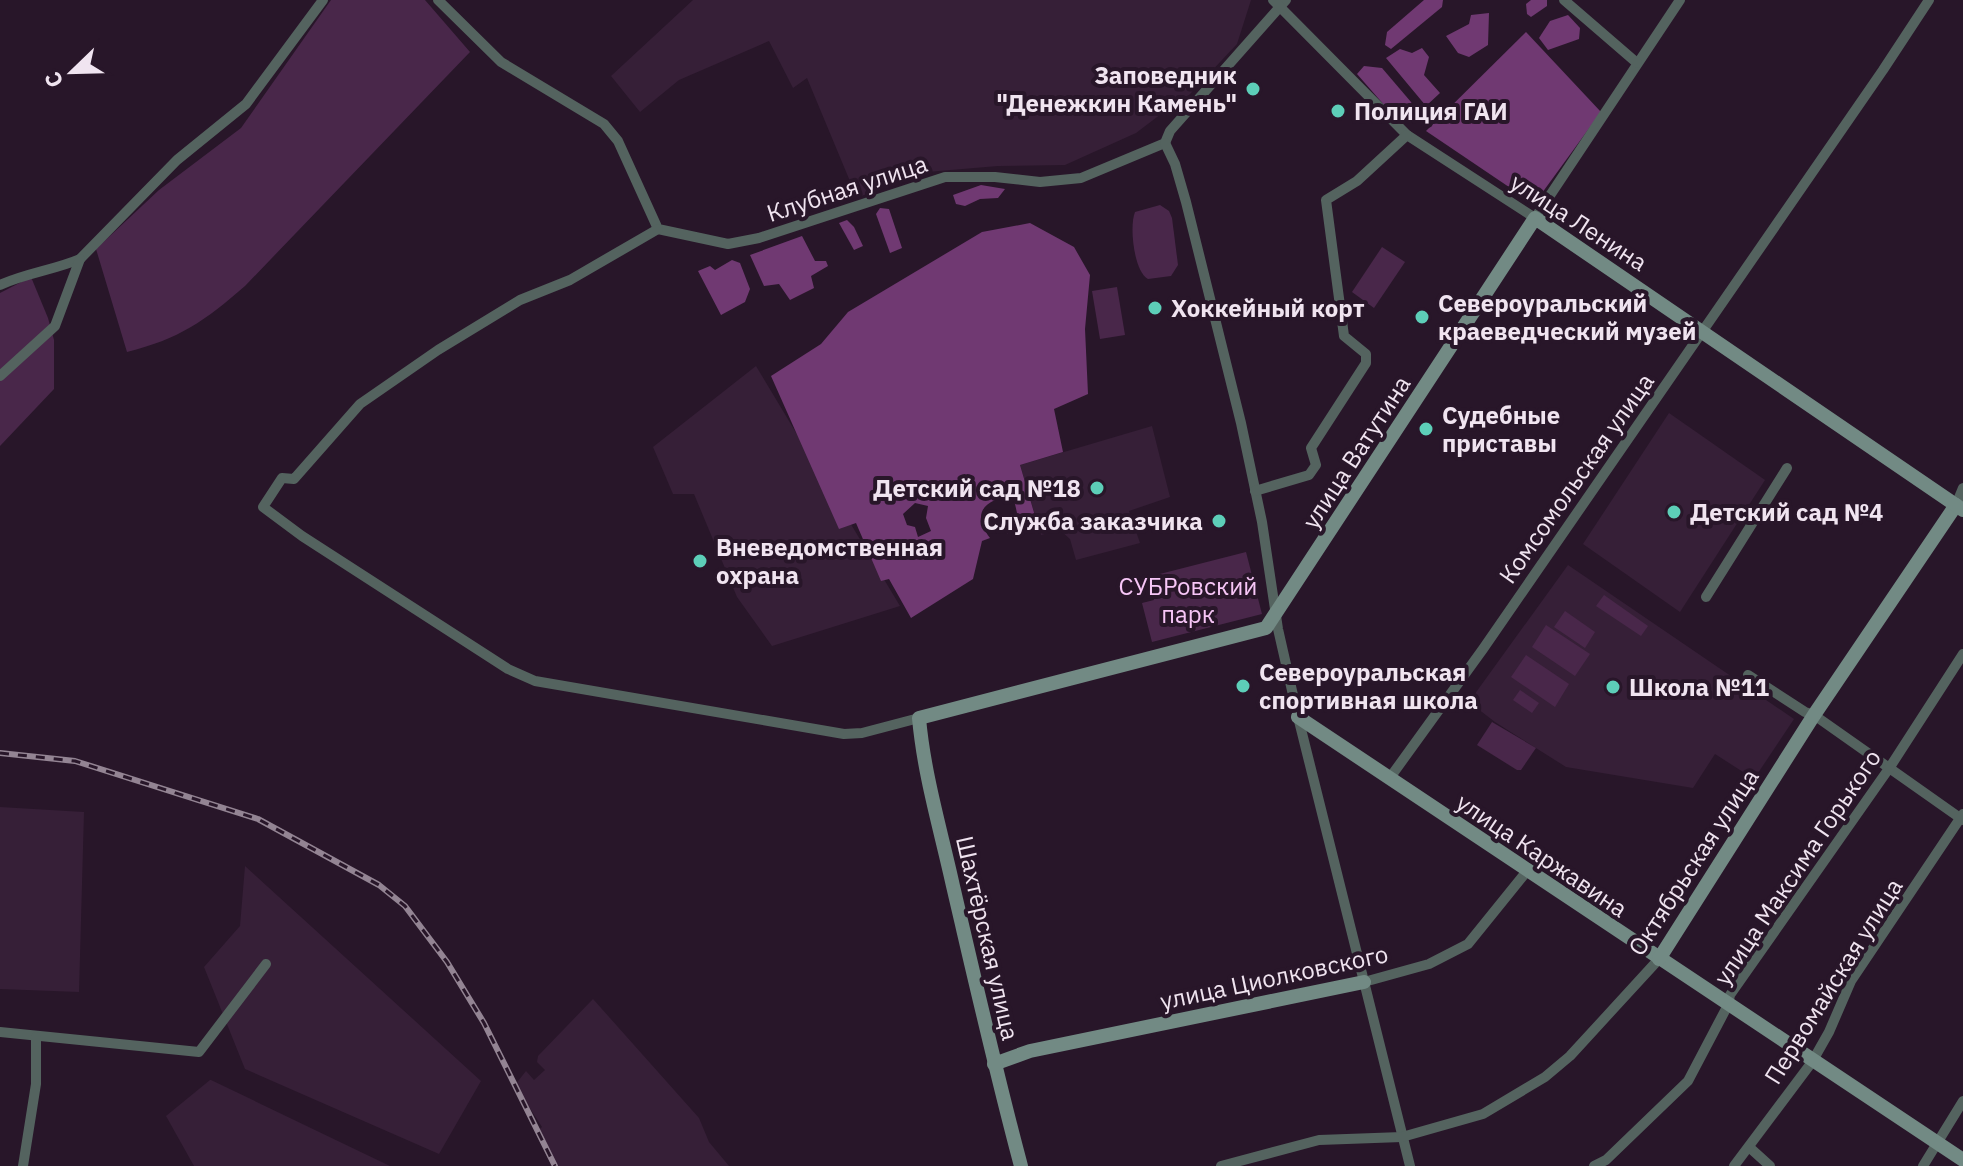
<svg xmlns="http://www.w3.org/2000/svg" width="1963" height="1166" font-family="'IBM Plex Sans',sans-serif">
	<rect width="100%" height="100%" fill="#281629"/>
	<g fill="#361f37">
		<path d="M693 0H1251L1237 44 1175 110 1165 111 1136 133 1065 165 998 166 915 173 857 198 807 78 793 88 769 41 679 80 640 112 611 76Z"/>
		<path d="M756 366 900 606 772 646 737 597 694 494H673L653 447Z"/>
		<path d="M1669 413 1765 480 1680 612 1583 544Z"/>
		<path d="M1152 426 1170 497 1129 511 1140 543 1076 560 1070 539 1060 530 1041 535 1020 465Z"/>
		<path d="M1568 565 1794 719 1754 779 1715 754 1693 788 1566 767 1495 722 1469 702Z"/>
		<path d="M0 807 84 812 79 992 0 989Z"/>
		<path d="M245 866 481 1081 439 1154 245 1069 204 967 240 926Z"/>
		<path d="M593 999 699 1118 709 1142 729 1166H556L536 1132 542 1127 515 1085 526 1071 534 1080 545 1070 537 1062 538 1056Z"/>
		<path d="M210 1080H211L390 1166H194L166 1116Z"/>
	</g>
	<g fill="#49274a">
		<path d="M331 0H425L470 52 245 286C205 321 179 339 127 352L96 249 159 190 241 128Z"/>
		<path d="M1160 205 1169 211 1172 218 1178 265 1171 276 1148 279C1134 272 1129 226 1135 212Z"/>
		<path d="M1382 247 1405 262 1374 308 1352 292Z"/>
		<path d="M31 277 48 318 54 340V389L0 446V293Z"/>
		<path d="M1117 287 1125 335 1100 339 1092 291Z"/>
		<path d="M1246 552 1262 614 1152 642 1142 603 1154 600 1148 577Z"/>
		<path d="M1604 595 1648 626 1641 636 1596 606Z"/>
		<path d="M1565 611 1595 632 1585 648 1554 627Z"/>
		<path d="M1546 625 1590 654 1575 676 1532 647Z"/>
		<path d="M1526 655 1569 684 1555 707 1511 677Z"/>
		<path d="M1520 690 1539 703 1532 713 1513 700Z"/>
		<path d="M1492 722 1536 748 1521 770H1517L1477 745Z"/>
	</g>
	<g fill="#703972" fill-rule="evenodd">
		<path d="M1424 0H1443L1442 7 1391 49 1385 45 1387 32Z"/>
		<path d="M1531 0H1547V6L1531 17 1527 14 1526 4Z"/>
		<path d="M1489 13 1488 45 1469 57 1458 53 1446 36 1469 24 1471 15Z"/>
		<path d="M1568 15 1580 28 1579 39 1548 50 1539 38 1550 21Z"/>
		<path d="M1526 32 1601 112 1534 204 1426 131Z"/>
		<path d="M1422 48 1429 57 1424 75 1440 93 1426 106 1386 58 1400 49 1412 53Z"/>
		<path d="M1364 66 1382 68 1411 102 1416 114 1408 122 1392 114 1357 74Z"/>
		<path d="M981 185 1005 189 998 198 980 199 965 206 956 204 953 195Z"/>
		<path d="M880 208 889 209 902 248 890 253 876 214Z"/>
		<path d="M847 220 854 227 863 246 854 250 839 223Z"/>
		<path d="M1030 223 1074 247 1090 275 1085 329 1088 394 1054 409 1063 452 1020 465 1038 526 1007 534 1017 513 1013 495C986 500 970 511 990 538L982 541 973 579 911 618 889 579 881 581 856 523 839 529 771 376 821 344 848 312 982 232ZM915 503 928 506 926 518 931 531 918 537 915 527 907 525 903 514Z"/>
		<path d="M802 236 815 261H826L828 266 811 276 814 288 790 300 779 284 764 286 750 255Z"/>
		<path d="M732 260 740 263 750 289 745 302 721 315 698 271 710 266 715 270Z"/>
	</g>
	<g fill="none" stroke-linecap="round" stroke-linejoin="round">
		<g stroke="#54635f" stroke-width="10">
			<path d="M438 0 501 62 604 124 618 141 658 229 728 244 759 238 945 177H995L1040 182 1081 178 1165 143 1170 131 1286 0"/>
			<path d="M1273 0 1407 135 1535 218 1680 0"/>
			<path d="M1564 0 1637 63"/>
			<path d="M1165 143 1175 164 1186 202 1241 423 1262 522 1278 629 1298 717 1410 1166"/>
			<path d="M658 229 570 280 520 300 438 350 360 404 294 479 282 478 263 507 302 536 508 669 535 681 844 734 862 733 919 718"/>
			<path d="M0 285C26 273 54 270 80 259L177 160 246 104 323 0"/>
			<path d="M0 376 55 326 80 259"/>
			<path d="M1255 491 1309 475 1316 465 1311 448 1366 363V354L1344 336 1326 200 1357 181 1407 135"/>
			<path d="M1956 505 1963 488"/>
			<path d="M1706 597 1787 468"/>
			<path d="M1748 675 1805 712 1814 715 1963 820"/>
			<path d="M1389 779 1483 649 1883 70 1929 0"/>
			<path d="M1364 982 1429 964 1468 944 1527 871"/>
			<path d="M0 1032 199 1052 266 964"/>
			<path d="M1749 1147 1770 1166"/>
			<path d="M23 1166 36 1084V1037"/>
			<path d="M1221 1166 1319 1140 1402 1137 1483 1114 1545 1077 1570 1056 1659 959"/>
			<path d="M1594 1166 1606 1160 1688 1081 1728 1005 1730 995 1890 767 1963 654"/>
			<path d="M1734 1166 1812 1062 1829 1032 1851 981 1963 814"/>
			<path d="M1923 1166 1963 1101"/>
		</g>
		<g stroke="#728a84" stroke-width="14">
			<path d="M1298 717 1963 1160"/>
			<path d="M1659 959 1814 715 1956 505"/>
			<path d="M994 1064 1030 1051 1364 982"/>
			<path d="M1021 1166C996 1073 975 980 953 886 941 831 924 775 919 718L1266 628 1535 218 1963 510"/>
		</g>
		<defs>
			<path id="rail" d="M0 753 75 761 258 819 379 885 405 906 447 962 484 1023 555 1166"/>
		</defs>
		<use href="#rail" stroke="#938493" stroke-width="6"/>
		<use href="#rail" stroke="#281629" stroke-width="3" stroke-dasharray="9" stroke-linecap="butt"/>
	</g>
	<g fill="#5dceb8" stroke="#281629" stroke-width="3">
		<circle cx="1253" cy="89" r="8"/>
		<circle cx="1338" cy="111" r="8"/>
		<circle cx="1155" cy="308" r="8"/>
		<circle cx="1422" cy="317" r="8"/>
		<circle cx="1426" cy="429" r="8"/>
		<circle cx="1097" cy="488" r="8"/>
		<circle cx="1674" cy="512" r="8"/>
		<circle cx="1219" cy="521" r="8"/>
		<circle cx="700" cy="561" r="8"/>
		<circle cx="1243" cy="686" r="8"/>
		<circle cx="1613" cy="687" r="8"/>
	</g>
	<g text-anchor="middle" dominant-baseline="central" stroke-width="8" stroke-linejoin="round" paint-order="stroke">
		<g font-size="24" font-weight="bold" fill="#f0e4f0" stroke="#281629" text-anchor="start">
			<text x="1237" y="75" text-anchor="end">Заповедник<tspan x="1237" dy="28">"Денежкин Камень"</tspan></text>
			<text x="1354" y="111">Полиция ГАИ</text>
			<text x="1438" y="303">Североуральский<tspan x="1438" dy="28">краеведческий музей</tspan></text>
			<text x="1171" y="308">Хоккейный корт</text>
			<text x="1442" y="415">Судебные<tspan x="1442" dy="28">приставы</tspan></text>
			<text x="1081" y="488" text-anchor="end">Детский сад №18</text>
			<text x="1690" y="512">Детский сад №4</text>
			<text x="1203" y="521" text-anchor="end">Служба заказчика</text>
			<text x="716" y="547">Вневедомственная<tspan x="716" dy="28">охрана</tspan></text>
			<text x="1259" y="672">Североуральская<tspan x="1259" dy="28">спортивная школа</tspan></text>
			<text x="1629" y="687">Школа №11</text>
		</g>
		<g font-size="24" fill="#f0e4f0" stroke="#281629">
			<text transform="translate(847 188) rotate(-18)">Клубная улица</text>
			<text transform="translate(1579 222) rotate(33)">улица Ленина</text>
			<text transform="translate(1356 452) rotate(-57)">улица Ватутина</text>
			<text transform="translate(1576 478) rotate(-55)">Комсомольская улица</text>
			<text transform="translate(1542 855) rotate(34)">улица Каржавина</text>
			<text transform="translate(1693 862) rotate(-57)">Октябрьская улица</text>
			<text transform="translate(1797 867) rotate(-56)">улица Максима Горького</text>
			<text transform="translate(988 938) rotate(77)">Шахтёрская улица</text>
			<text transform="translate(1274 977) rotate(-12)">улица Циолковского</text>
			<text transform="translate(1833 981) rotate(-58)">Первомайская улица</text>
		</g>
		<g font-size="24" fill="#f7c6f7" stroke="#281629">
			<text x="1188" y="586">СУБРовский<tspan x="1188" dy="28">парк</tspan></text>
		</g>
	</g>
	<g transform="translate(72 72) rotate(247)" stroke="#281629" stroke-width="6" paint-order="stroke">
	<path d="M0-6L14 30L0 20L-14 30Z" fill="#f0e4f0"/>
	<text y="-12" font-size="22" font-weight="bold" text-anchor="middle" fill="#f0e4f0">С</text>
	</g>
</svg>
